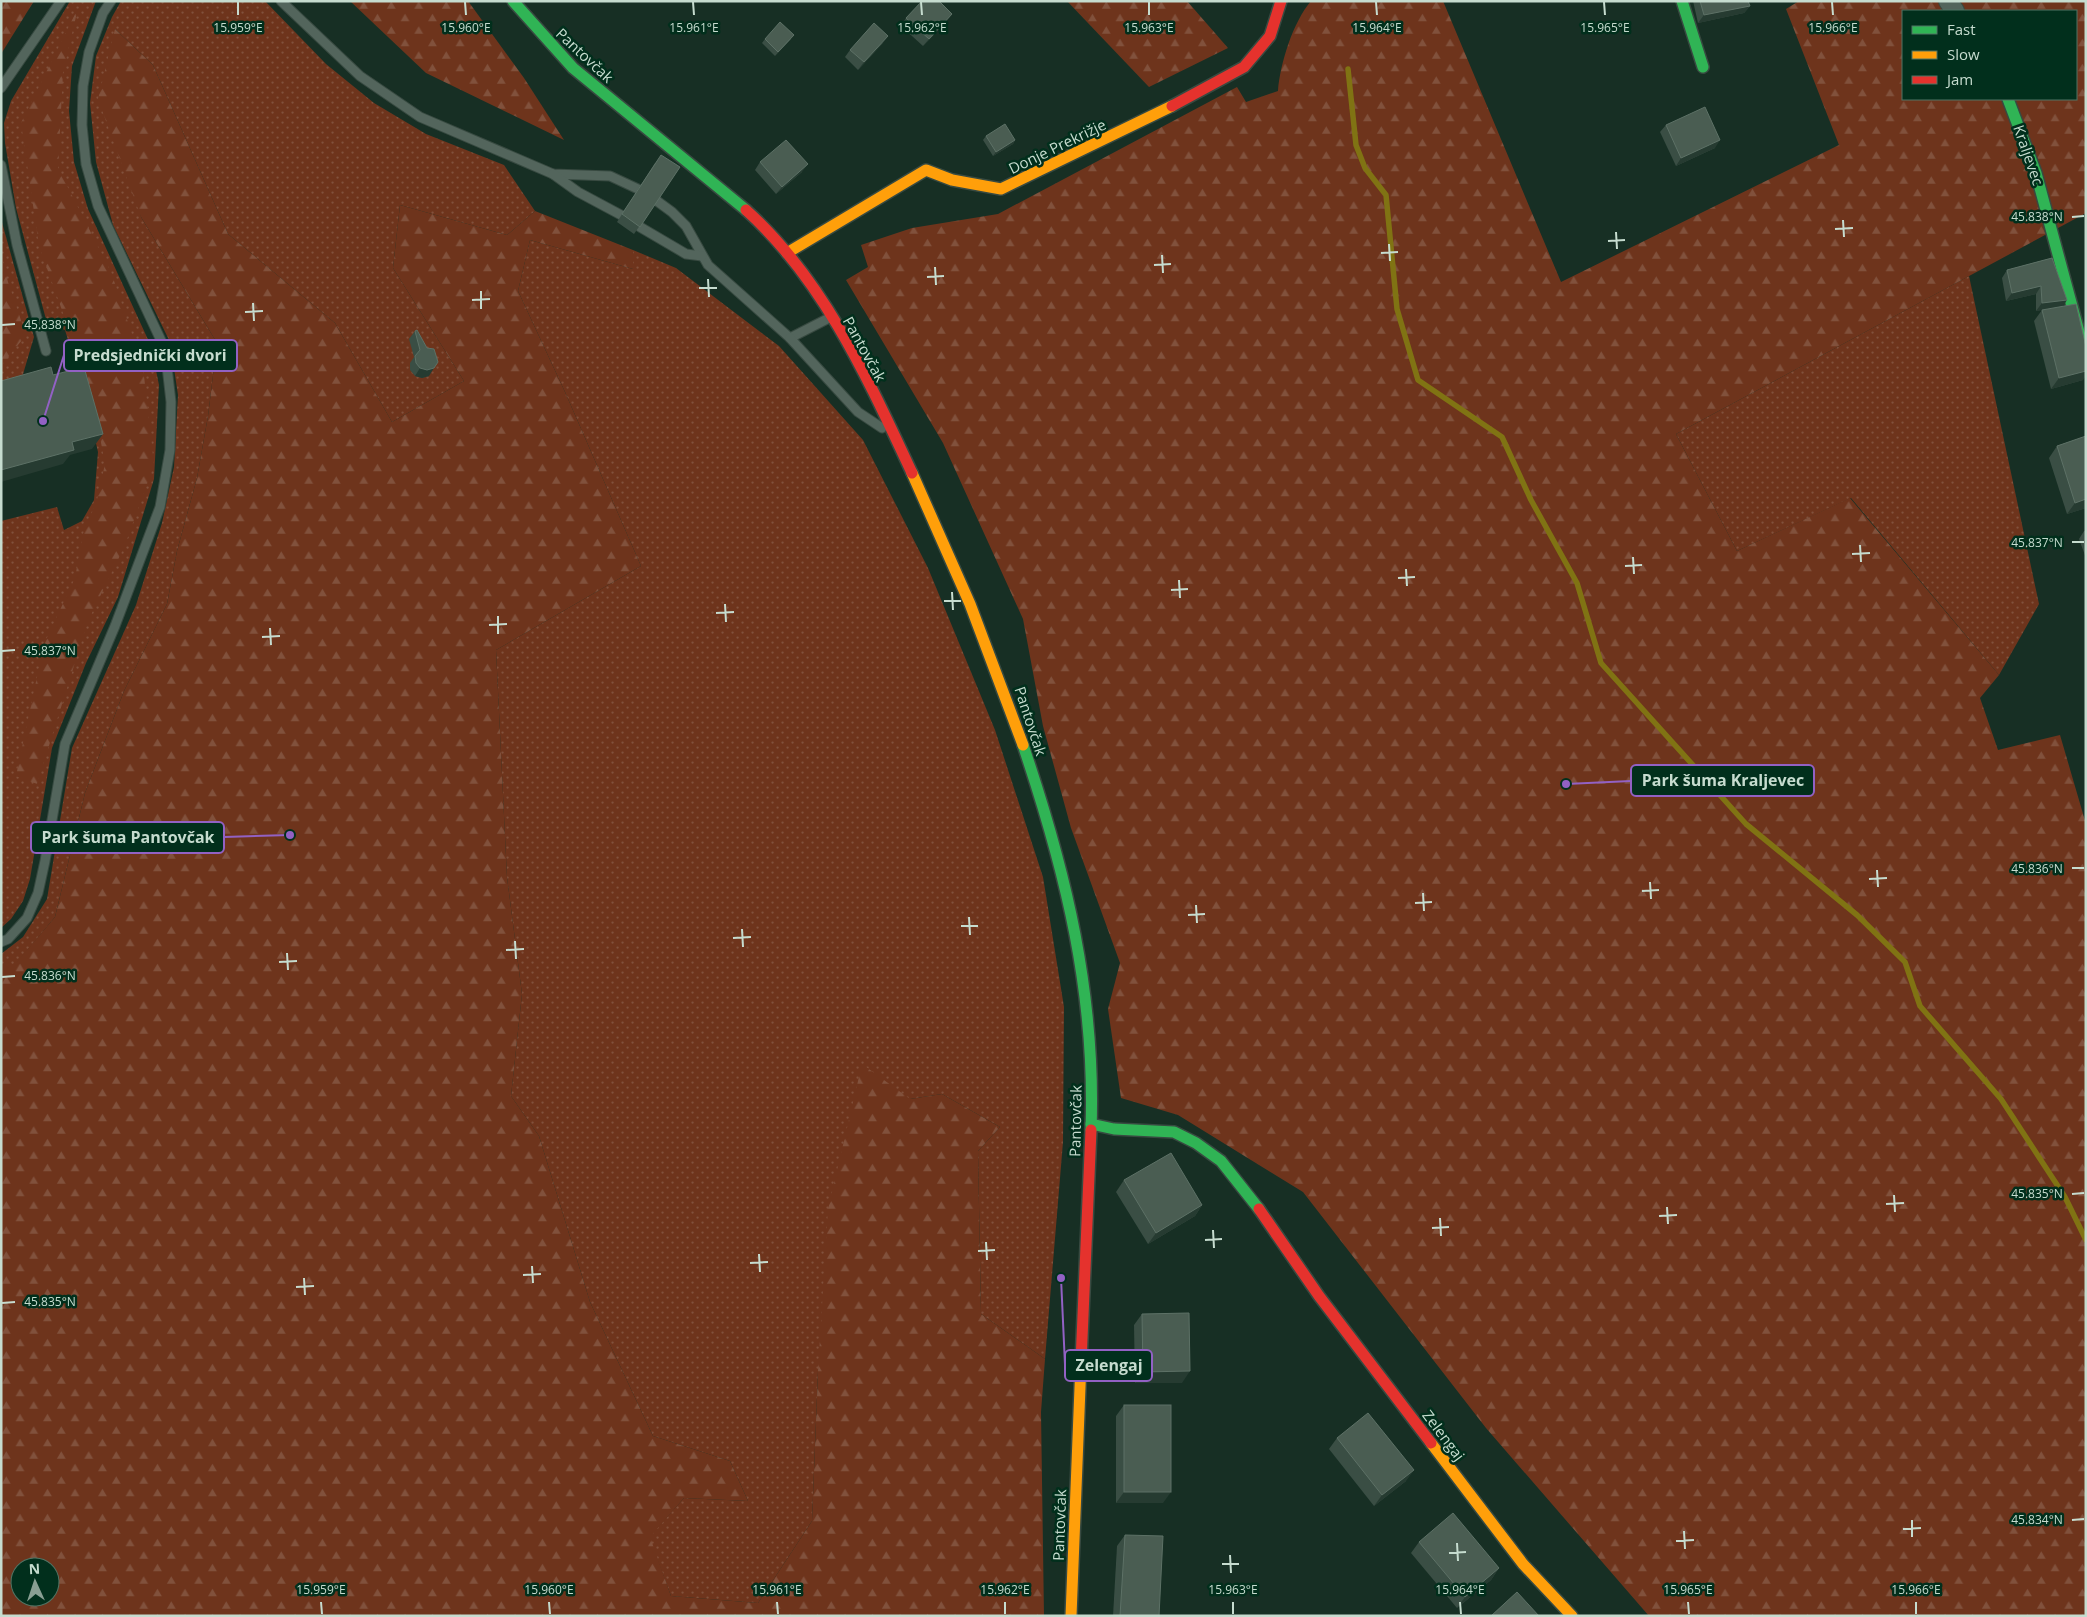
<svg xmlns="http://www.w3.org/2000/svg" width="2087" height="1617" font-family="'Open Sans',sans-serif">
	<defs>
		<pattern id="grass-dots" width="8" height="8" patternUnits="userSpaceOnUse" patternTransform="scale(1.25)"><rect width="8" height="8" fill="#6e341c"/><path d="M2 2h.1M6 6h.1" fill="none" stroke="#81513c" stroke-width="1.8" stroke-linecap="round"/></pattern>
		<pattern id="forest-firs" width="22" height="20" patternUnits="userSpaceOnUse" patternTransform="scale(1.25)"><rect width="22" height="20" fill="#6e341c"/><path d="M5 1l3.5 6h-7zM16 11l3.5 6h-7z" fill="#81513c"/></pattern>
	</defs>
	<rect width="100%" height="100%" fill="#172f24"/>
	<g fill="url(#grass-dots)">
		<path d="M70 1H96L72 66 69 111 74 162 88 209 151 346 159 385 154 479 118 597 86 663 52 748 30 879 23 901 11 919 1 928V521L57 507 64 530 82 521 94 500 98 452 85 395 65 330 47 323 16 208 5 143 4 123 11 101Z"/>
		<path d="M121 1H265L326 64 374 103 426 134 504 165 535 211 507 235 400 205 393 268 464 381 392 422 335 323 228 234 153 65 115 29 141 217 217 343 208 416 197 478 177 551 167 604 124 691 85 793 55 917 15 965H1V954L23 937 47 899 72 748 136 605 162 523 174 467 178 395 170 342 113 225 96 162 90 103 96 56 112 17Z"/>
		<path d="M1 219 34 337 21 381 1 386Z"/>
		<path d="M530 240 633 269V250L676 268 779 346 863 440 928 568 995 730 1043 877 1064 1007 1063 1142 1045 1359 981 1314 978 1151 1000 1127 942 1094 910 1099 818 1371 812 1521 758 1603 671 1596 649 1537 684 1498 748 1501 730 1461 653 1436 590 1302 539 1136 511 1096 522 994 507 877 496 650 641 566 565 392 518 291Z"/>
		<path d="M1969 276 2039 604 1999 675 1851 498 1737 551 1676 434Z"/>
	</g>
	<g fill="url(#forest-firs)" fill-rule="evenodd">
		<path d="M1 1H34L1 54Z"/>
		<path d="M350 1H468L524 78 564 140 426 73Z"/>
		<path d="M1067 1H1187L1228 48 1149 87Z"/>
		<path d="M1311 1H1443L1561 282 1839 145 1786 9 1799 1H2086V213L1676 434 1737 551 1850 498 1999 675 1980 698 1998 750 2060 735 2086 824V1616H1649L1486 1428 1303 1192 1178 1115 1121 1098 1108 1009 1120 963 1071 828 1043 726 1023 619 943 443 846 280 868 267 861 245 912 228 998 214 1237 87 1246 102 1278 91C1280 64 1293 22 1311 1ZM1903 11H2076V99H1903Z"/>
		<path d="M78 8 63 72 58 168 111 272 143 367 154 465 125 545 88 621 37 784 16 776 44 644 75 578 83 534 97 500 105 464 92 394 39 246 21 123Z"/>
		<path d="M115 29 153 65 228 234 335 323 392 422 464 381 393 268 400 205 507 235 535 211 633 250V269L530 240 518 291 565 392 641 566 496 650 507 877 522 994 511 1096 539 1136 590 1302 653 1436 730 1461 748 1501 684 1498 650 1537 671 1596 758 1603 812 1521 818 1371 828 1209 862 1064 910 1099 942 1094 1000 1127 978 1151 981 1314 1045 1359 1041 1412 1044 1616H1V965L15 964 55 917 85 793 124 691 167 604 177 551 197 478 208 416 217 343 141 217 98 99ZM20 1567H50V1597H20Z"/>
		<path d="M1 254 8 282 26 335 1 366Z"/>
	</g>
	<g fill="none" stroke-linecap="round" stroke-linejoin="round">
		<path stroke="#807313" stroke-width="5.5" d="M1348 69 1356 145 1365 168 1386 195 1397 309 1418 380 1502 437 1531 500 1577 583 1601 663 1746 824 1857 915 1905 962 1920 1006 2001 1099 2065 1197 2086 1240"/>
		<defs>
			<g id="lane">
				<path d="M281 1 360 76 420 117 553 174 610 176 638 189"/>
				<path d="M1 88 61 1"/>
				<path d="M1 165 17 245 46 351"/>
				<path d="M553 174 578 192 621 215"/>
				<path d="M657 201 672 212 686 226 708 265 790 338 831 317"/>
				<path d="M640 227 686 254 702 256"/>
				<path d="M790 338 858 412 882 428"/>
				<path d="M1 942 8 939 27 918 38 893 45 861 65 744 115 626 160 507 170 450 171 402 165 349 98 206 86 164 82 125 83 86 89 52 103 13 111 1"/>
			</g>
			<path id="street" d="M1948 1 1955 11"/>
			<g id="fast">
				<path d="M513 1 573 68 746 210"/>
				<path d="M1682 1 1703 67"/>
				<path d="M2008 99 2036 173 2086 358"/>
				<path d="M1023 745C1066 872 1096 995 1091 1130"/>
				<path d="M1091 1124 1114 1129 1174 1132 1196 1143 1221 1161 1259 1209"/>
			</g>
			<g id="slow">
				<path d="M787 253 926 170 952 180 1001 189 1172 106"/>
				<path d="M912 473 970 604 1023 745"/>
				<path d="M1431 1443 1523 1564 1572 1616"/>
				<path d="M1071 1616 1081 1362"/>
			</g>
			<g id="jam">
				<path d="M1172 106 1244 67 1270 36 1281 1"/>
				<path d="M746 210C824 280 868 379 912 473"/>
				<path d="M1259 1209 1319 1296 1431 1443"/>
				<path d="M1081 1362 1091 1130"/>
			</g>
		</defs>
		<use href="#lane" stroke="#384a41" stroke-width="11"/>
		<use href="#street" stroke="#384a41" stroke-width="20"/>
		<use href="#fast" stroke="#384a41" stroke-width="14"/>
		<use href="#slow" stroke="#384a41" stroke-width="14"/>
		<use href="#jam" stroke="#384a41" stroke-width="14"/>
		<use href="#lane" stroke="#53655c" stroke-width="9"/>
		<use href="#street" stroke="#53655c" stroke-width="18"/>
		<use href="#fast" stroke="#30b455" stroke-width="11"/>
		<use href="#slow" stroke="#ff9f0a" stroke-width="11"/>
		<use href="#jam" stroke="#e5322d" stroke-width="11"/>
	</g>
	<g fill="#3a4e44">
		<path d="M1693 1H1748L1750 6 1744 13 1698 23Z"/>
		<path d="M906 18 947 21 923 46 901 26Z"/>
		<path d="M765 39H791L775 56 762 43Z"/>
		<path d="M883 43 858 70 845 57 850 50Z"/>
		<path d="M1666 125 1715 148 1676 166 1660 132Z"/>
		<path d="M986 136 1015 140 1013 144 993 156 983 140Z"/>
		<path d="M760 162 802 172 776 194 755 170Z"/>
		<path d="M655 163 680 167 634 234 617 222Z"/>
		<path d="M2052 258 2062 307 2083 380 2051 389 2034 321 2042 310 2046 309 2036 311V294L2006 301 2002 278 2007 270Z"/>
		<path d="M415 331 429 376 422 378 415 376 410 370V363L414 357 409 339Z"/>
		<path d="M2086 436V508L2067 514 2049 458 2057 446Z"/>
		<path d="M2084 531H2086V558L2079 539Z"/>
		<path d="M1124 1180 1202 1205 1195 1216 1148 1244 1116 1192Z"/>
		<path d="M1142 1314 1182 1383H1135L1134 1325Z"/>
		<path d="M1124 1405 1163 1503H1116V1416Z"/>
		<path d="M1337 1438 1406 1481 1374 1506 1329 1449Z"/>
		<path d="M1125 1535 1159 1616H1113L1117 1546Z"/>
		<path d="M1419 1542 1499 1568 1491 1580 1457 1608 1411 1553Z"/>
	</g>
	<g fill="#263b31">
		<path d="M1750 6 1744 13 1698 23 1704 15Z"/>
		<path d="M952 14 947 21 923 46 929 39Z"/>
		<path d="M888 36 883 43 858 70 864 62Z"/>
		<path d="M1015 140 1013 144 993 156 996 152Z"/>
		<path d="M1720 140 1715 148 1676 166 1681 158Z"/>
		<path d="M808 164 802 172 776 194 782 187Z"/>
		<path d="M2041 286 2036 294 2006 301 2012 293Z"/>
		<path d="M2067 300 2062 308 2036 311 2042 303Z"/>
		<path d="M420 368H434L429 376 422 378 415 376Z"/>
		<path d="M2086 371V376L2083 380 2051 389 2059 378Z"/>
		<path d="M103 434 92 449 70 455 63 464 1 482V470L72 442Z"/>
		<path d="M2086 499V508L2067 514 2075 503Z"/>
		<path d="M1202 1205 1195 1216 1148 1244 1156 1233Z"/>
		<path d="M1190 1371 1182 1383H1135L1143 1372Z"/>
		<path d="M1414 1470 1406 1481 1374 1506 1382 1495Z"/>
		<path d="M1124 1492H1171L1163 1503H1116Z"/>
		<path d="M1499 1568 1491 1580 1457 1608 1465 1597Z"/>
	</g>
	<g fill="#4a5d52" stroke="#5d7166">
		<path d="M922 1H939L952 14 929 39 906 18Z"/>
		<path d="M1700 1H1748L1750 6 1704 15Z"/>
		<path d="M780 22 794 35 778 52 765 39Z"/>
		<path d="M874 23 888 36 864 62 850 50Z"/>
		<path d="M1705 107 1720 140 1681 158 1666 125Z"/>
		<path d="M1005 124 1015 140 996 152 986 136Z"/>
		<path d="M786 140 808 164 782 187 760 162Z"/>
		<path d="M661 155 680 167 640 227 622 214Z"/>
		<path d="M2052 258 2067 300 2042 303 2041 286 2012 293 2007 270Z"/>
		<path d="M2076 304 2086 347V371L2059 378 2042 310Z"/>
		<path d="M417 330 427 348 434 349 438 362 434 368 427 370 420 368 416 363 415 356 420 350 415 331Z"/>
		<path d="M51 367 53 375 84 367 103 434 72 442 74 450 1 470V381Z"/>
		<path d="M2086 436V499L2075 503 2057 446Z"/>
		<path d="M1171 1153 1202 1205 1156 1233 1124 1180Z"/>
		<path d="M1189 1313 1190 1371 1143 1372 1142 1314Z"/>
		<rect x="1124" y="1405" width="47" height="87"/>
		<path d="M1368 1413 1414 1470 1382 1495 1337 1438Z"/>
		<path d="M1453 1513 1499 1568 1465 1597 1419 1542Z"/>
		<path d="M1125 1535 1163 1536 1159 1616H1120Z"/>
		<path d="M1517 1592 1539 1616H1491Z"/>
	</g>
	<path fill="none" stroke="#c6dccf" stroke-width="2" d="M238 2V15M465 2 466 15M693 2 694 15M921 2 922 15M1149 2V15M1376 2 1377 15M1604 2 1605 15M1832 2 1833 15M2072 217 2084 216M1843 220 1844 237M1835 229 1853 228M1616 232 1617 249M1608 241 1625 240M1389 244 1390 261M1381 253 1398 252M1162 255 1163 273M1154 265 1171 264M935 267 936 285M927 277 944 276M708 279 709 297M699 288H717M481 291V309M472 300 490 299M253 303 254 321M245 312 263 311M2 325 15 324M2072 542H2084M1860 545 1861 562M1852 554 1870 553M1633 557 1634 574M1625 566 1642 565M1406 569 1407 586M1398 578 1415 577M1179 580 1180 598M1171 590 1188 589M952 592 953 610M944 601H961M725 604 726 622M716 613 734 612M498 616V634M489 625 507 624M270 628 271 645M262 637 280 636M2 651 15 650M2072 868H2084M1877 870 1878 887M1869 879 1887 878M1650 882 1651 899M1642 891 1659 890M1423 893 1424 911M1415 903 1432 902M1196 905 1197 923M1188 915 1205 914M969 917 970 935M961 926H978M742 929 743 947M733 938 751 937M515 941 516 959M506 950 524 949M287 953 288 970M279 962 297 961M2 977 15 976M2072 1194 2084 1193M1894 1195 1895 1212M1886 1204 1904 1203M1667 1207 1668 1224M1659 1216 1677 1215M1440 1218 1441 1236M1432 1228 1449 1227M1213 1230 1214 1248M1205 1240 1222 1239M986 1242 987 1260M978 1251 995 1250M759 1254 760 1272M750 1263 768 1262M532 1266 533 1283M523 1275 541 1274M304 1278 305 1295M296 1287 314 1286M2 1303 15 1302M1912 1520V1537M2072 1520 2084 1519M1903 1529 1921 1528M1684 1531 1685 1549M1676 1541 1694 1540M1457 1543 1458 1561M1449 1553 1466 1552M1230 1555 1231 1573M1222 1564H1239M321 1602 322 1614M549 1602 550 1614M777 1602 778 1614M1005 1602V1614M1233 1602V1614M1460 1602 1461 1614M1688 1602 1689 1614M1916 1602V1614"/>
	<g text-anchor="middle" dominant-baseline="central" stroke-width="5" stroke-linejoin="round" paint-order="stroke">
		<g font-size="15" fill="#c6dccf" stroke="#012f1c">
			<text transform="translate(585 55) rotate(43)">Pantovčak</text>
			<text transform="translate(1057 146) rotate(-26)">Donje Prekrižje</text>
			<text transform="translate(2029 155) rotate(71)">Kraljevec</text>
			<text transform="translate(865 349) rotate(61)">Pantovčak</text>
			<text transform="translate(1031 721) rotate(72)">Pantovčak</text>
			<text transform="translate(1075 1121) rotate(-89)">Pantovčak</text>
			<text transform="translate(1444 1435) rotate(53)">Zelengaj</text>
			<text transform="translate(1059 1525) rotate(-88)">Pantovčak</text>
		</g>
	</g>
	<g font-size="12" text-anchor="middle" fill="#c6dccf" stroke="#012f1c" stroke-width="5" stroke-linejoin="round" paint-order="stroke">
		<text x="238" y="32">15.959°E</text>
		<text x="466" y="32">15.960°E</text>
		<text x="694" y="32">15.961°E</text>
		<text x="922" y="32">15.962°E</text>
		<text x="1149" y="32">15.963°E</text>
		<text x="1377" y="32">15.964°E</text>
		<text x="1605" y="32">15.965°E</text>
		<text x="1833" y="32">15.966°E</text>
		<text x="2037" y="221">45.838°N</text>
		<text x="50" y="329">45.838°N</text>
		<text x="2037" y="547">45.837°N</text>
		<text x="50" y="655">45.837°N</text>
		<text x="2037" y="873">45.836°N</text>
		<text x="50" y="980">45.836°N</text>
		<text x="2037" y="1198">45.835°N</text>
		<text x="50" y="1306">45.835°N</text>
		<text x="2037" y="1524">45.834°N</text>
		<text x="321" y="1594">15.959°E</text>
		<text x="549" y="1594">15.960°E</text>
		<text x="777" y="1594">15.961°E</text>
		<text x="1005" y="1594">15.962°E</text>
		<text x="1233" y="1594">15.963°E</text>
		<text x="1460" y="1594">15.964°E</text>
		<text x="1688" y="1594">15.965°E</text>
		<text x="1916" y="1594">15.966°E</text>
	</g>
	<path fill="none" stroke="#9261c4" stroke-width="2" d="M43 421L64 355M1566 784L1631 781M290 835L224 837M1061 1278L1065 1365"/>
	<g fill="#9261c4" stroke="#012f1c" stroke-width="2">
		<circle cx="43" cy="421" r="5"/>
		<circle cx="1566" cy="784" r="5"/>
		<circle cx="290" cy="835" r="5"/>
		<circle cx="1061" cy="1278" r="5"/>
	</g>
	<g fill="#012f1c" stroke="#9261c4" stroke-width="2">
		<rect x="64" y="340" width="173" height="31" rx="5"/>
		<rect x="1631" y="765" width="183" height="31" rx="5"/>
		<rect x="31" y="822" width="193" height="31" rx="5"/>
		<rect x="1065" y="1350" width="87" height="31" rx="5"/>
	</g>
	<g font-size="16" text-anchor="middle" font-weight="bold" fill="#c6dccf">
		<text x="150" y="361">Predsjednički dvori</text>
		<text x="1723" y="786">Park šuma Kraljevec</text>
		<text x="128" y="843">Park šuma Pantovčak</text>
		<text x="1109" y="1371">Zelengaj</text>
	</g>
	<rect width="2087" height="1617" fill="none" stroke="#c6dccf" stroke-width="5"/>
	<rect x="1902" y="10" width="175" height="90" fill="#012f1c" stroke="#507464"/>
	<rect x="1912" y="26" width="25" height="8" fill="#30b455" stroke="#507464"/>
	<text x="1947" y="35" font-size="15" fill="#c6dccf">Fast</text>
	<rect x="1912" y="51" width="25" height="8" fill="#ff9f0a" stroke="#507464"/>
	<text x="1947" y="60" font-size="15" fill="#c6dccf">Slow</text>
	<rect x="1912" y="76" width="25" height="8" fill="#e5322d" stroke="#507464"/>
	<text x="1947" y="85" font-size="15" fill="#c6dccf">Jam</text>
	<g transform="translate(35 1582) rotate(357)"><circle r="24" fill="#012f1c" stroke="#507464"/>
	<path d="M0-4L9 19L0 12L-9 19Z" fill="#899f93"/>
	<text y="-8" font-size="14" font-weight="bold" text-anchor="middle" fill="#c6dccf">N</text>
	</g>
</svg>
